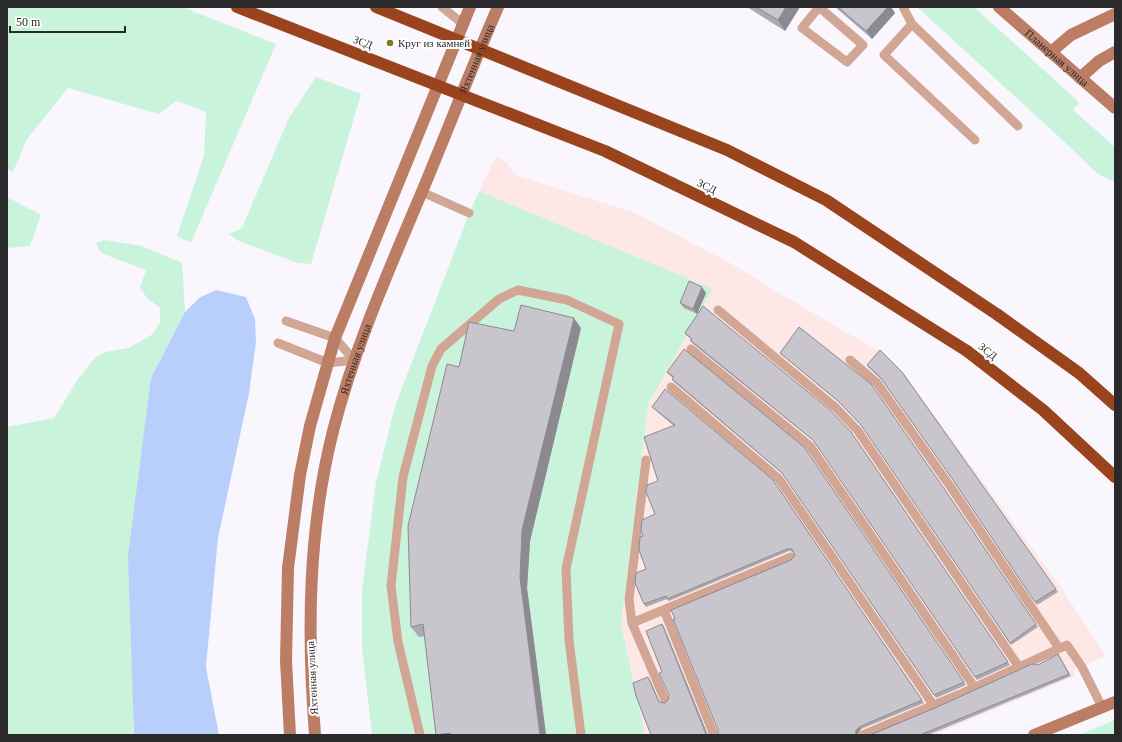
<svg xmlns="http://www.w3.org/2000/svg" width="1122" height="742" font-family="'Times New Roman',serif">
	<rect width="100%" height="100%" fill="#f9f6fe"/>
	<path fill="#fee8e5" d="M496 157 506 162 515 175 635 213 732 264 782 295 882 353 904 374 1060 586 1106 656 1074 670 1075 676 934 735H645L621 624 648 404 712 289 479 191Z"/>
	<g fill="#caf3dc">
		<path d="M7 7H182L276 44 191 243 177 236 204 156 206 112 176 101 159 114 68 88 27 139 13 172 7 169Z"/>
		<path d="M917 7H974L1078 101 1079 103 1073 110 1115 147V182L1098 174 1057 135Z"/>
		<path d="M316 77 361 94 311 264 298 263 237 240 229 234 242 228 289 118Z"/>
		<path d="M479 191 713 289 648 404 621 624 645 735H372L362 648V590L376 482 395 406 467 219Z"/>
		<path d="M7 197 41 215 30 246 7 248Z"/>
		<path d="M105 240 142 246 182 263 185 312 151 378 133 729 134 735H7V427L54 418 78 379 95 358 105 352 129 348 153 334 160 322V308L147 298 140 288 146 270 101 253 96 243Z"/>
		<path d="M1115 720V735H1079Z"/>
	</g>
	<path fill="#b9cffb" d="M216 290 246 297 255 319 256 342 249 393 218 538 206 667 219 735H134L128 556 151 378 185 312 199 298Z"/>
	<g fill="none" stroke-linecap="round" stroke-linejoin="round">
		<g stroke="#d1a695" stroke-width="9">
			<path d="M442 7 463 24"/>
			<path d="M819 7 863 45 847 62 802 28 819 7"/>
			<path d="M903 7 912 24 1018 126"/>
			<path d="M912 24 884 55 975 140"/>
			<path d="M422 192 469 213"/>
			<path d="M718 310 836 408 858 431 1019 667"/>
			<path d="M286 321 335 338 354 360"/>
			<path d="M278 343 328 363 354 360"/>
			<path d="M691 349 810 446 975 688"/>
			<path d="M850 360 877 383 950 486 1059 648"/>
			<path d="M671 387 779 479 934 706"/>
			<path d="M646 460 629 599 632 623 665 700"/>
			<path d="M664 610 714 735"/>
			<path d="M632 623 791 557"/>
			<path d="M420 735 398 642 391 586 403 477 432 366 441 349 499 299 518 290 567 300 619 324 566 569 569 640 581 735"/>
			<path d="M863 735 958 695 1067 645 1082 667 1102 707"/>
		</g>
		<g stroke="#bb7d64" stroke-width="12">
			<path id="s1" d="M999 7 1115 108"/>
			<path d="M1051 52 1071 35 1115 14"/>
			<path d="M1080 78 1099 61 1115 52"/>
			<path d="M290 735 286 661 288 568 300 475 310 426 335 338 470 7"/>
			<path id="s2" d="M315 735C307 633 308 530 333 431 354 349 388 272 421 194 447 132 471 69 498 7"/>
			<path d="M1034 735 1115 702"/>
		</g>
		<g stroke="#99441c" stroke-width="12">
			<path d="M998 315 1079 373 1115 405"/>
			<path d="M967 351 1043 410 1115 477"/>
		</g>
		<g stroke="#99441c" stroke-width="12">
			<path d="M237 7 605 151 794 242 967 351"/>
			<path d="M376 7 727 150 826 200 998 315"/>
		</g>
	</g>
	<g fill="#aca9b0">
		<path d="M747 7H800L785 31Z"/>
		<path d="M835 7H891L895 13 872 39Z"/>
		<path d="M706 293 697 314 684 308 680 303Z"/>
		<path d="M581 328 530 541 527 588 546 735H436L425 636 419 637 411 627 459 367 514 331Z"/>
		<path d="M685 333 851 432 1010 665 977 680 815 442 692 343 690 340 691 339 686 335Z"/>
		<path d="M780 353 871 384 1038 627 1011 645 863 427 840 403 782 355Z"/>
		<path d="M867 365 902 372 1058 592 1037 605 953 480 882 380 869 368Z"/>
		<path d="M667 372 804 447 966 685 936 698 784 475 674 382 672 379 673 378 668 374Z"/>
		<path d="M652 407 773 480 924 703 861 729 857 735H717L718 733 791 560 795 555 794 552 789 551 669 601 667 599 646 607 644 604 646 569 643 536 655 514 658 481 674 426 654 409Z"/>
		<path d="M1058 654 1071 676 928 735H870L1038 665Z"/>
	</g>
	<g fill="#8c8a90">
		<path d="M786 7H800L785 31 778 20Z"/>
		<path d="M888 7H891L895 13 872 39 866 31Z"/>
		<path d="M702 287 706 293 697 314 693 309Z"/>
		<path d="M574 318 581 328 530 541 527 588 546 735H540L520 578 522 530Z"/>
		<path d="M662 624 664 627 708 735H707Z"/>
		<path d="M648 677 650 680 661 705 659 702Z"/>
		<path d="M859 727 861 729 857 735 855 732Z"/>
	</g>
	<g fill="#c8c5cd" stroke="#8c8a90">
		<path d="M756 7H786L778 20Z"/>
		<path d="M838 7H888L866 31Z"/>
		<path d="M689 281 702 287 693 309 680 303Z"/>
		<path d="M521 305 574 318 522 530 520 578 540 735H451L450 733 436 735 423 624 411 627 408 526 447 364 459 367 469 322 514 331Z"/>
		<path d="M703 306 830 410 851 432 1008 662 975 677 813 440 690 340 692 339 685 333Z"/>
		<path d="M799 327 871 384 943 487 1036 624 1010 643 861 425 838 401 780 353Z"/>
		<path d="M684 349 804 447 964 682 934 695 782 473 672 379 674 377 667 372Z"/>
		<path d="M880 350 902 372 1056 589 1035 602 953 480 880 377 867 365Z"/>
		<path d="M665 389 773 480 922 700 859 727 855 732 857 735H717L718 733V730L673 619H675L671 610 791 560 795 555 792 549H787L667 599 666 596 644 604 635 583 636 573 646 569 639 550 640 537 643 536 641 531 642 520 655 514 646 492 647 485 658 481 644 437 675 425 652 407Z"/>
		<path d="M662 624 706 734 707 735H651L636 696 633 683 648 677 659 702 665 703 668 700 669 695 659 673 662 672 646 631Z"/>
		<path d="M1058 654 1069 674 920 735H870L935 708 1032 664 1038 665Z"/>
	</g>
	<circle fill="#7a7d26" stroke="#fff" stroke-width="1.5" cx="390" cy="43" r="4"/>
	<g text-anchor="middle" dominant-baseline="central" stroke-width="4" stroke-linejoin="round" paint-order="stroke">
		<g font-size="11" fill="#2a292c" stroke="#fff">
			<text transform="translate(363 42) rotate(21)">ЗСД</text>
			<text stroke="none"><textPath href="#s1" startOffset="77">Планерная улица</textPath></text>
			<text stroke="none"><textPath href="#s2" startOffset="705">Яхтенная улица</textPath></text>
			<text transform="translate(707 186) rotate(26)">ЗСД</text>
			<text transform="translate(988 351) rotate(38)">ЗСД</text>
			<text stroke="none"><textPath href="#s2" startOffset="381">Яхтенная улица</textPath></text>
			<text transform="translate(312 678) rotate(-93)">Яхтенная улица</text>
		</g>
		<g font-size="11" fill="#2a292c" stroke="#fff" text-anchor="start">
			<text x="398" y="43">Круг из камней</text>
		</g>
	</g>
	<rect width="1122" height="742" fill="none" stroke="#2a292c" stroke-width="16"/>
	<path d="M10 26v6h115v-6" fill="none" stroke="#2a292c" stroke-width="2"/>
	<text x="16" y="26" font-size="12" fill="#2a292c" stroke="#ffffff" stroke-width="3" paint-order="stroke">50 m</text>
</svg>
